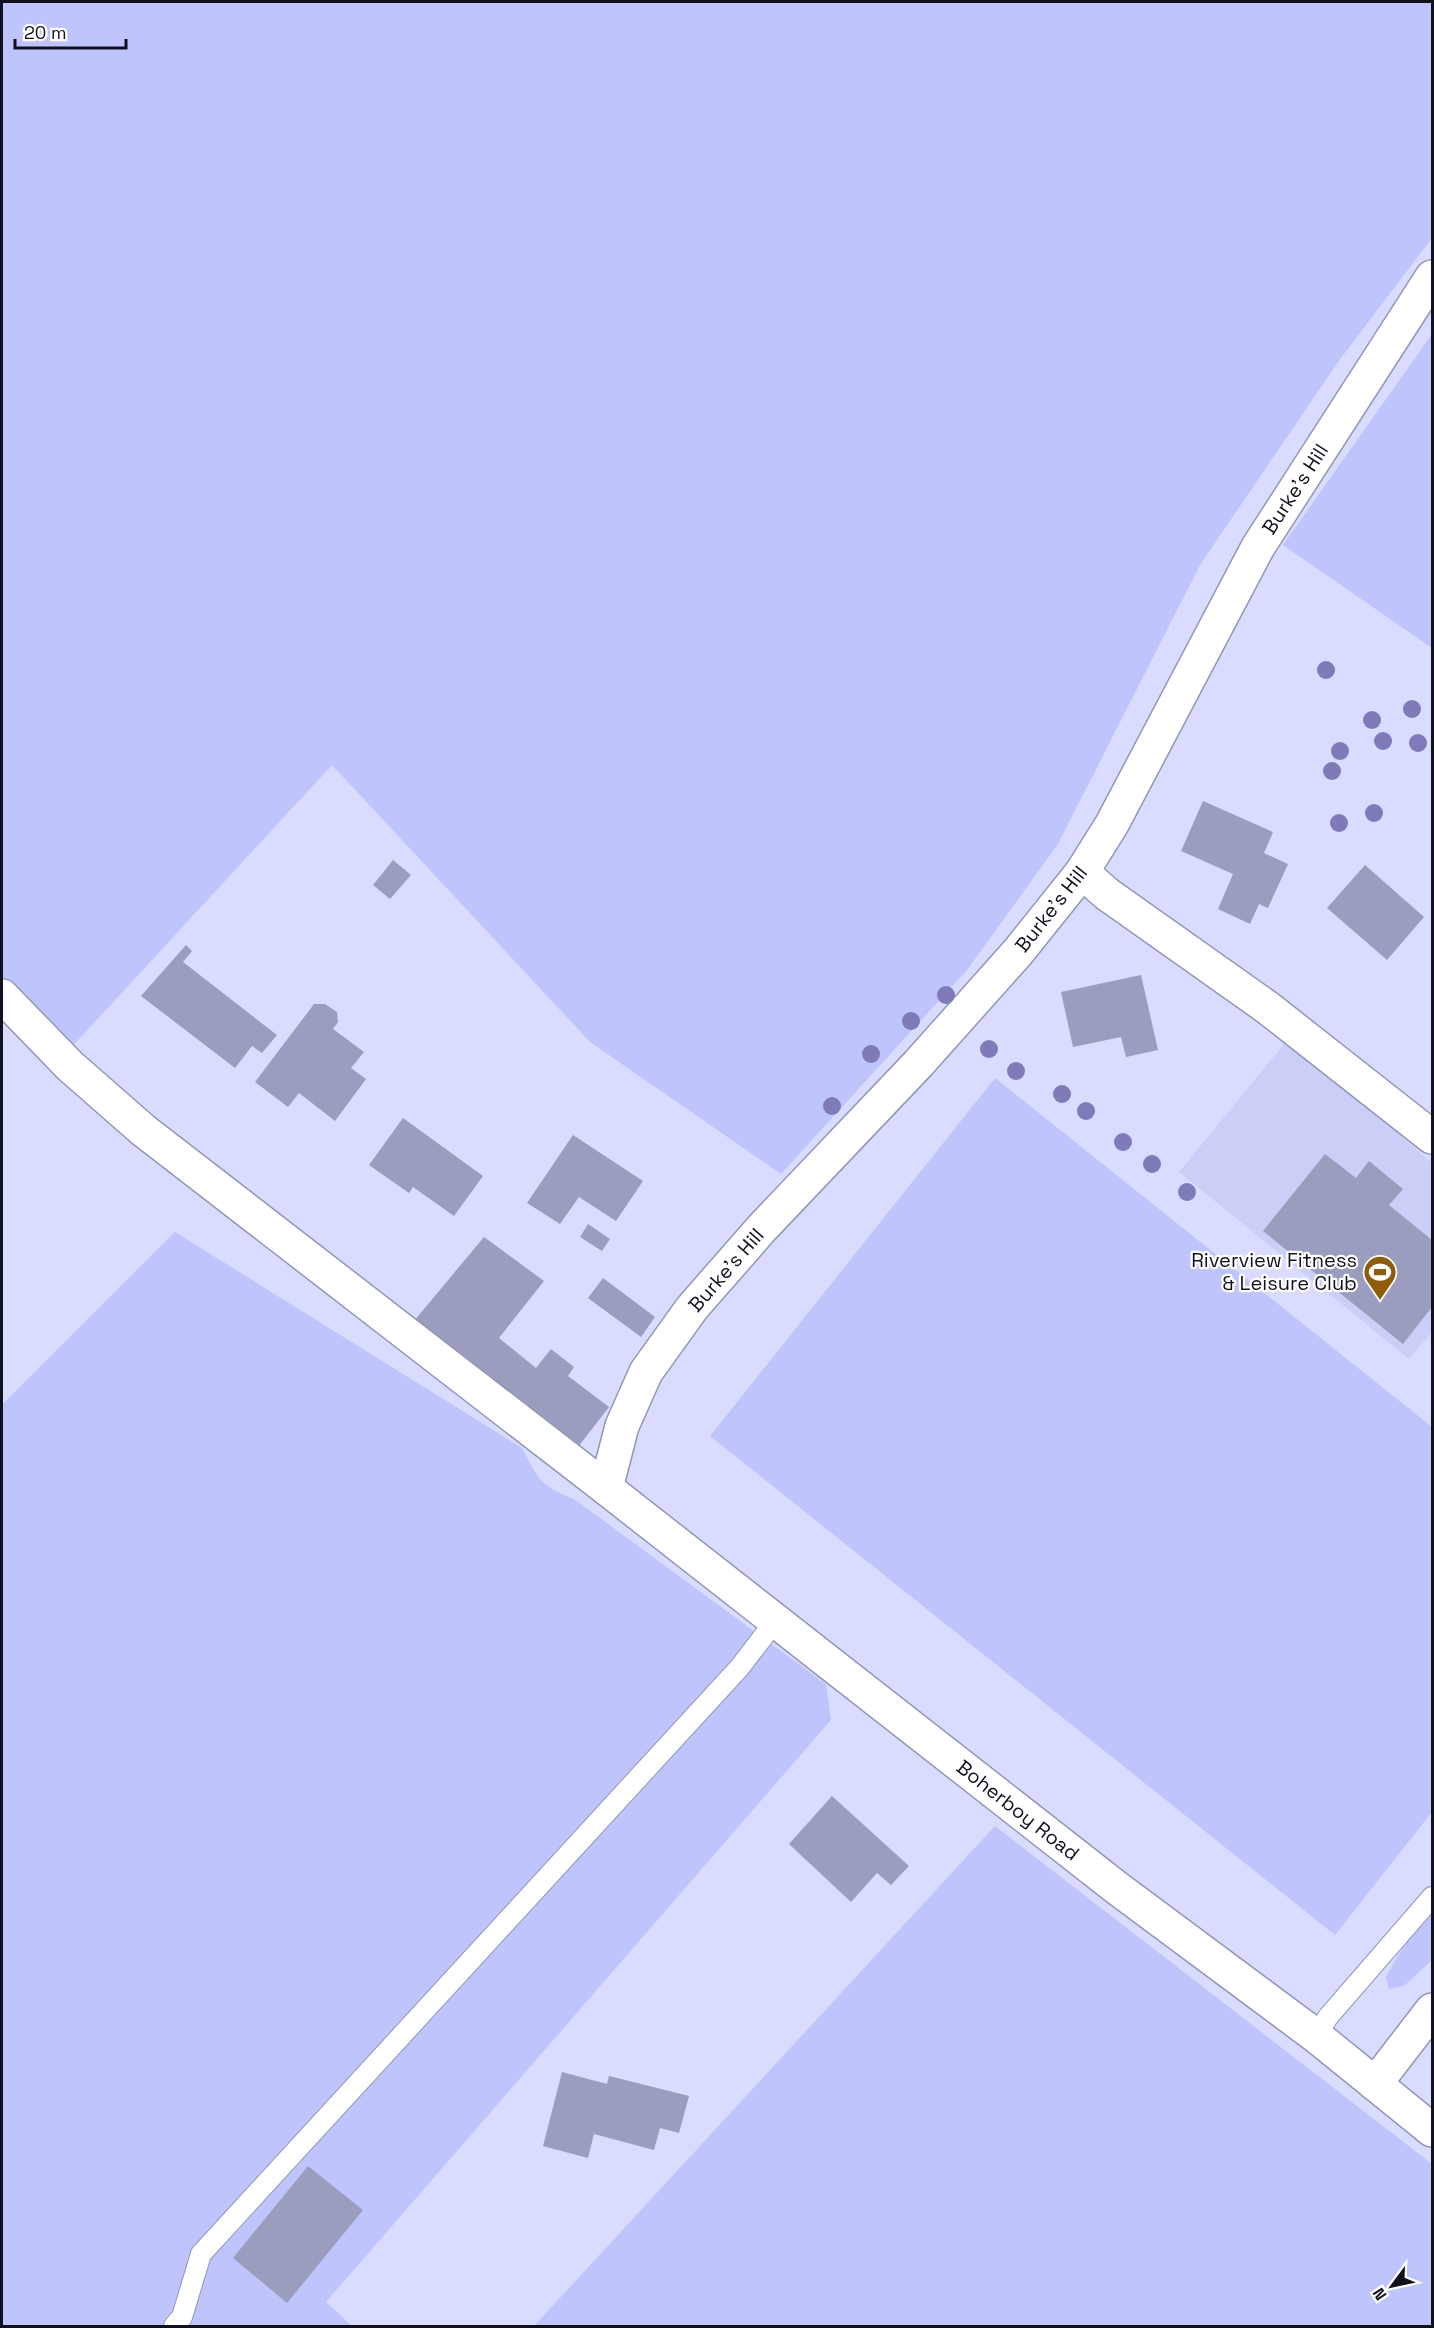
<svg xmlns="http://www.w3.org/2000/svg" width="1434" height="2328" font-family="'Space Grotesk',sans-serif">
	<rect width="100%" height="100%" fill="#d9dcfe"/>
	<path fill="#cbcff8" d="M1289 1038 1432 1163V1332L1409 1359 1179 1172Z"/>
	<g fill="#bfc4fd">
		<path d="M2 2H1432V238L1338 362 1200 565 1058 844 967 970 781 1174 590 1042 332 765 69 1050 2 983Z"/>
		<path d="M1432 334V648L1283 545Z"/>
		<path d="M995 1078 1432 1427V1812L1335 1935 710 1436Z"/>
		<path d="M175 1232 522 1448C538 1479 540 1486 574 1499L826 1684 831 1720 326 2302 352 2326H2V1405Z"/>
		<path d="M995 1826 1432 2164V2326H534Z"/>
		<path d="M1432 1911V1960L1404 1986 1389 1989 1386 1977 1408 1938Z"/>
	</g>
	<g fill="#9a9dbd">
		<path d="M1203 801 1273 832 1264 853 1288 864 1268 908 1259 904 1250 924 1218 909 1233 874 1181 851Z"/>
		<path d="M393 860 411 875 390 899 373 885Z"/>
		<path d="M1365 865 1424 917 1387 960 1327 908Z"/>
		<path d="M186 945 192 951 183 962 277 1035 262 1053 252 1046 235 1068 141 996Z"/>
		<path d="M1141 975 1158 1050 1126 1057 1121 1037 1073 1047 1061 992Z"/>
		<path d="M314 1004H325L337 1012 338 1022 333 1029 364 1052 351 1068 366 1079 335 1121 299 1093 288 1107 255 1082Z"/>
		<path d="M403 1118 483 1176 454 1216 413 1187 409 1193 369 1165Z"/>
		<path d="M573 1135 643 1181 616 1221 579 1197 560 1224 527 1203Z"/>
		<path d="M1325 1154 1356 1178 1369 1161 1403 1189 1389 1205 1432 1240V1307L1403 1344 1263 1231Z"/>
		<path d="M588 1224 610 1239 602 1251 580 1237Z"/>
		<path d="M484 1237 544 1281 499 1338 536 1368 551 1349 574 1367 568 1376 609 1407 578 1447 414 1321Z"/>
		<path d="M603 1278 655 1317 641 1337 588 1298Z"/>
		<path d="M832 1796 909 1866 891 1885 877 1873 851 1902 789 1844Z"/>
		<path d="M562 2072 607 2084 609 2076 689 2096 679 2133 660 2128 654 2150 594 2134 588 2158 543 2146Z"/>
		<path d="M308 2166 363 2210 287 2303 233 2258Z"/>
	</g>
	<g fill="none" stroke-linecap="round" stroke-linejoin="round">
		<defs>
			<g id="service">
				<path d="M1316 2036 1328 2017 1432 1897"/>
				<path d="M174 2326 182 2317 201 2254 740 1667 776 1620"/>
			</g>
			<g id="minor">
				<path d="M1082 872 1107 894 1268 1008 1432 1137"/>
				<path d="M2 996 70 1066 143 1130 606 1488 1117 1888 1316 2036 1432 2130"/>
				<path d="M606 1488 622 1426 646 1372 692 1308 762 1228 918 1064 1018 952 1082 872 1112 824 1258 547 1432 277"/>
				<path d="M1375 2084 1432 2010"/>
			</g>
		</defs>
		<use href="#service" stroke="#9396b6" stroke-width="22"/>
		<use href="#minor" stroke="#9396b6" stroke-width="36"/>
		<use href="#service" stroke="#fff" stroke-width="20"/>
		<use href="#minor" stroke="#fff" stroke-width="33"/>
	</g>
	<g fill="#7e7bb8">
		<circle cx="1326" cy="670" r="9"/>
		<circle cx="1412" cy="709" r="9"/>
		<circle cx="1372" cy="720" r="9"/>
		<circle cx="1383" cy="741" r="9"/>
		<circle cx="1418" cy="743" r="9"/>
		<circle cx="1340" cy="751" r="9"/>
		<circle cx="1332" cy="771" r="9"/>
		<circle cx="1374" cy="813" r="9"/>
		<circle cx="1339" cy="823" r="9"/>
		<circle cx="946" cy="995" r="9"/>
		<circle cx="911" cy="1021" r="9"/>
		<circle cx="989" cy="1049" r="9"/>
		<circle cx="871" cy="1054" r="9"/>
		<circle cx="1016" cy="1071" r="9"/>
		<circle cx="1062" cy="1094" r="9"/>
		<circle cx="832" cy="1106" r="9"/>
		<circle cx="1086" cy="1111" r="9"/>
		<circle cx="1123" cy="1142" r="9"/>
		<circle cx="1152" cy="1164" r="9"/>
		<circle cx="1187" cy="1192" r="9"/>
	</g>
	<defs>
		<symbol id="stadium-pin" viewBox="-11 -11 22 30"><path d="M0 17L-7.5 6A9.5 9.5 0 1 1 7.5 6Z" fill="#8f5c0b" stroke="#fff"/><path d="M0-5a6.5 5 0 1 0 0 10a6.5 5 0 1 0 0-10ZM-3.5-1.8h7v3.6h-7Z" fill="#fff"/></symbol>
	</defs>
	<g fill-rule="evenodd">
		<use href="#stadium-pin" x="1361" y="1253" width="38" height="52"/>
	</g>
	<g text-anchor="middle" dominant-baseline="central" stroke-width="4.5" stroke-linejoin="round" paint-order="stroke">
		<g font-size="20" fill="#11111d" stroke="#fff">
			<text transform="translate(1295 489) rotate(-57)">Burke's Hill</text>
			<text transform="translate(1051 909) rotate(-52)">Burke's Hill</text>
			<text transform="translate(726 1270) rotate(-49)">Burke's Hill</text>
			<text transform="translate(1018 1810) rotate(38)">Boherboy Road</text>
		</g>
		<g font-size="20" fill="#11111d" stroke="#fff" text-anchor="end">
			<text x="1357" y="1260">Riverview Fitness<tspan x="1357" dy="23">&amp; Leisure Club</tspan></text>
		</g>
	</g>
	<rect width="1434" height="2328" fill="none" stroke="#11111d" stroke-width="6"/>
	<g transform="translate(1392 2286) rotate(237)" stroke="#ffffff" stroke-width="4.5" paint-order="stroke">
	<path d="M0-4.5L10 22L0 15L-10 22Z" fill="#11111d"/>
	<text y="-9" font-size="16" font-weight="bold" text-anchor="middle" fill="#11111d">N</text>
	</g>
	<path d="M15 39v9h111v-9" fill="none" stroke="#11111d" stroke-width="3"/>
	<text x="24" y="39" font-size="18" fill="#11111d" stroke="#ffffff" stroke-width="4.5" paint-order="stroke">20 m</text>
</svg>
